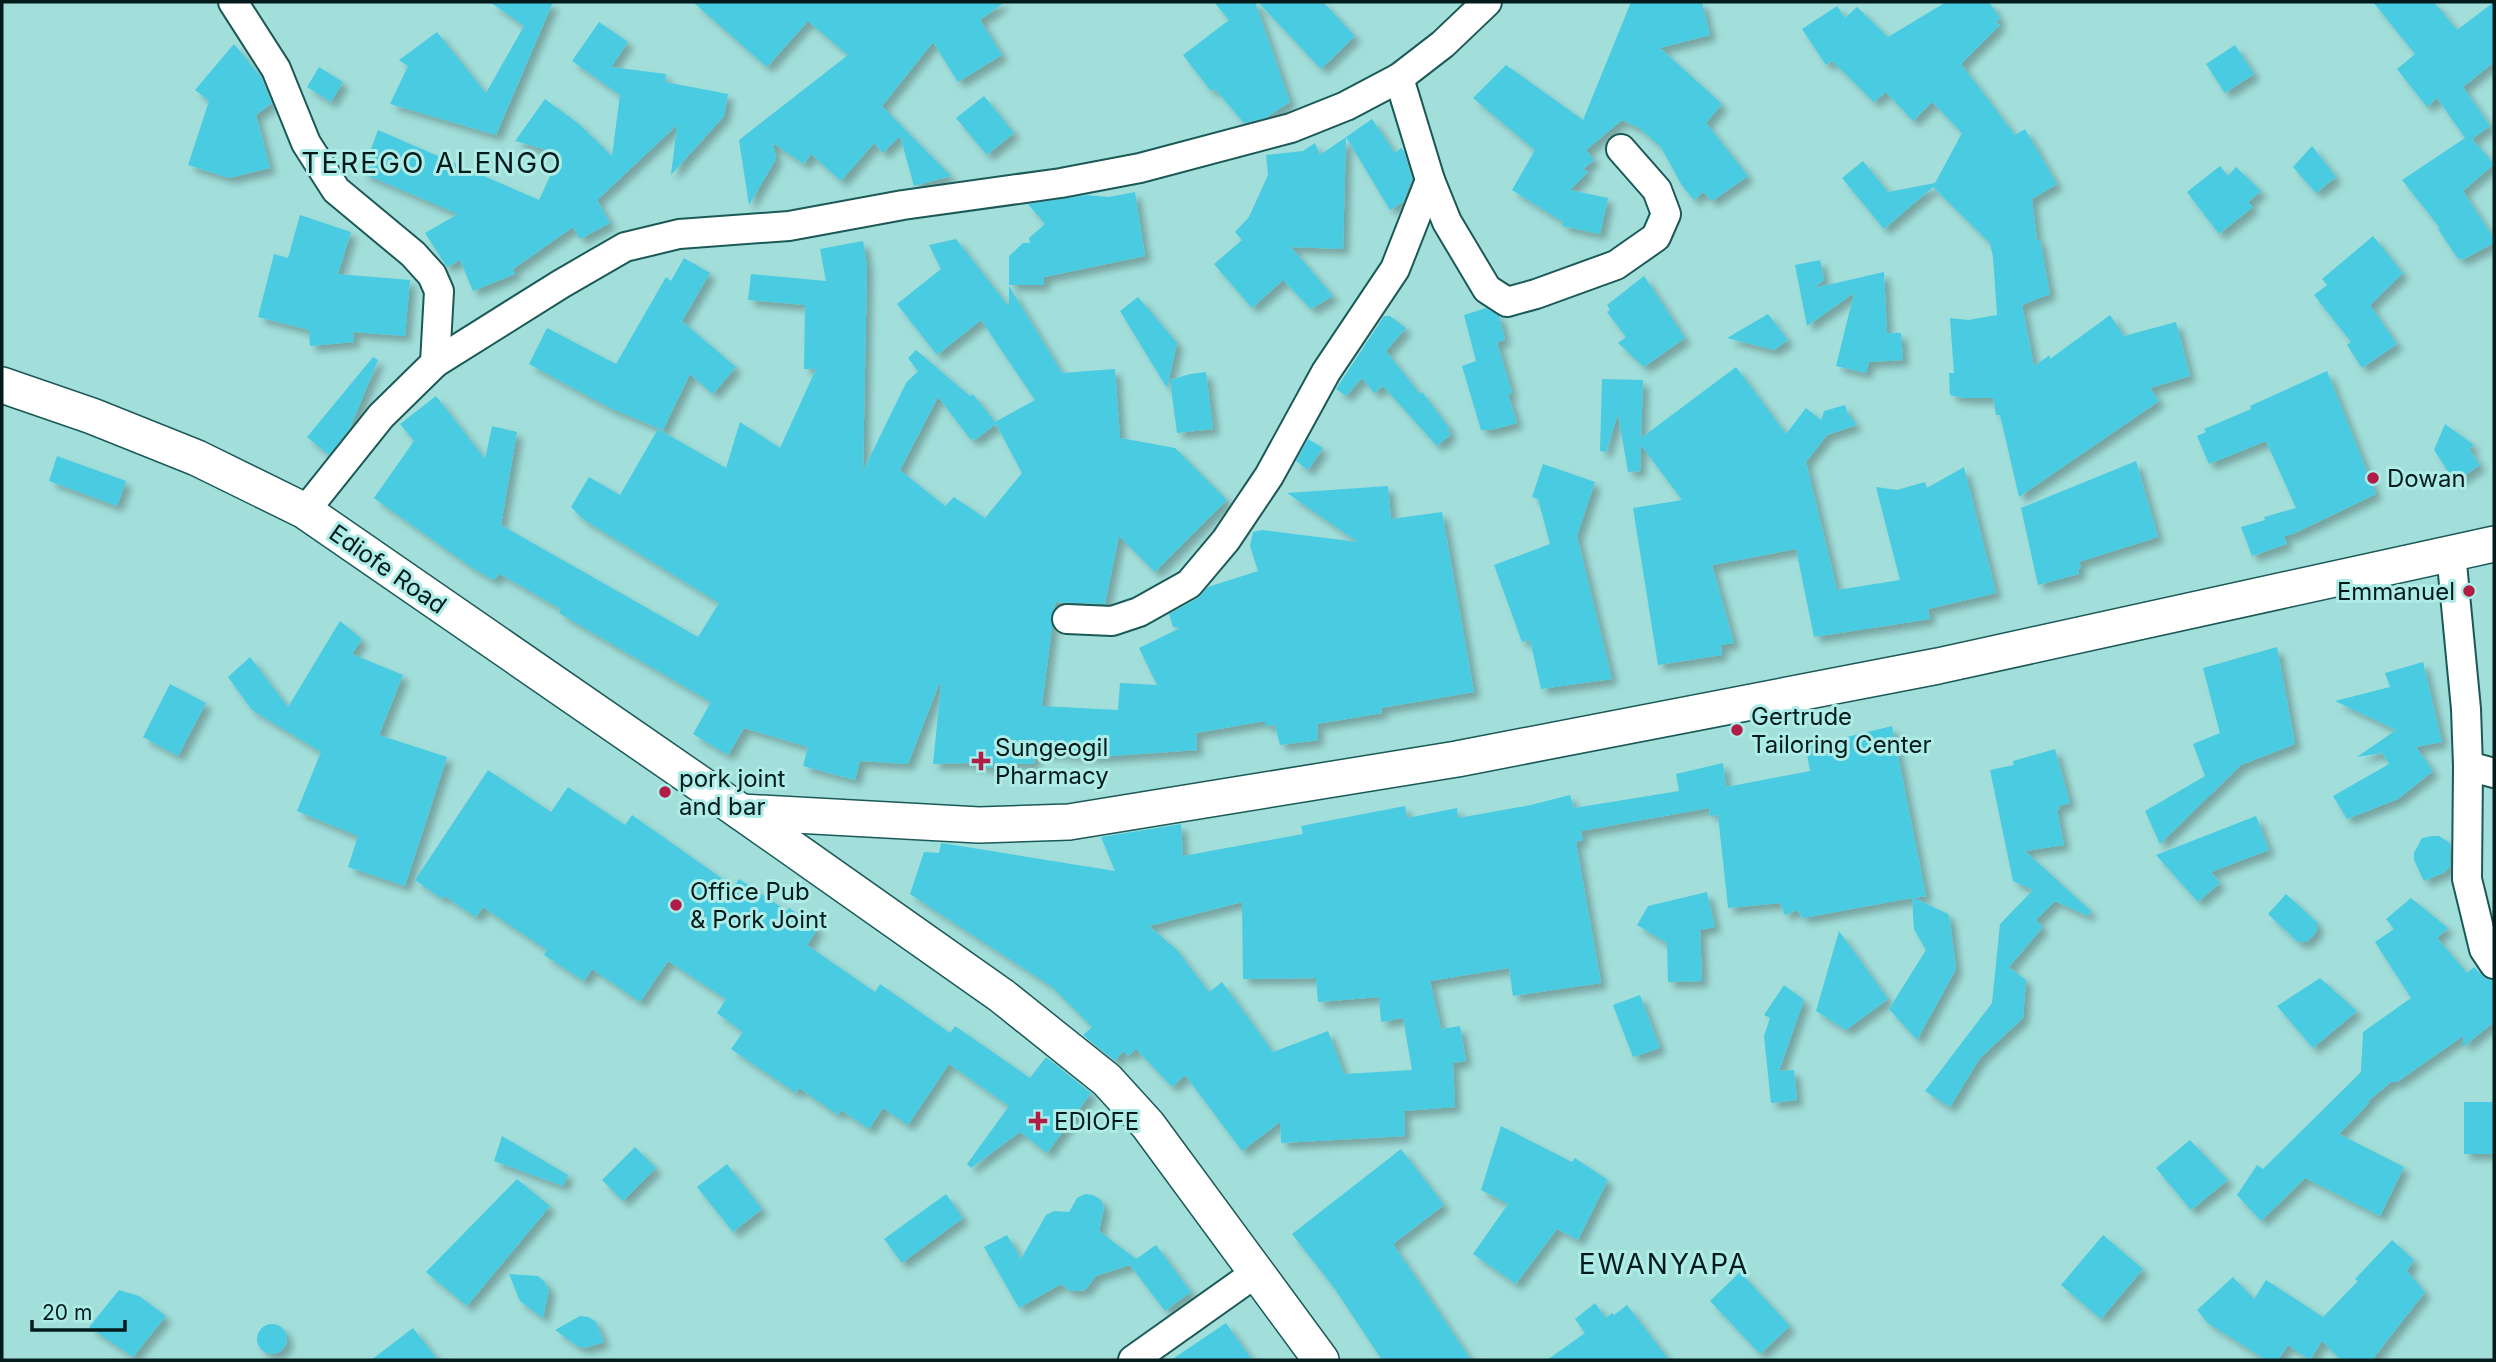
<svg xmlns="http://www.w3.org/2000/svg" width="2496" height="1362" font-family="Inter,sans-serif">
	<defs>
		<filter id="shadow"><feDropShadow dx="6" dy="6" stdDeviation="3.5" flood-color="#0004"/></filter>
	</defs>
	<rect width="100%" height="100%" fill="#a2dfdb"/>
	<g fill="#4acbe1" fill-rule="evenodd" filter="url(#shadow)">
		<path d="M490 2H553L496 135 390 104 408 66 399 60 437 32 486 93 524 26Z"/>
		<path d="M693 2H1005L980 20 1002 55 958 82 933 42 882 106 951 176 914 186 900 136 883 153 874 143 841 181 811 154 804 164 773 143 776 159 749 205 739 140 848 55 808 21 767 67Z"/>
		<path d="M1214 2H1255L1290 102 1265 118 1244 123 1215 89 1211 91 1183 55 1229 20Z"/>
		<path d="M1258 2H1323L1355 36 1321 69Z"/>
		<path d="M1631 2H1702L1710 35 1660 48 1722 104 1706 123 1748 176 1712 201 1703 192 1694 200 1681 184 1661 147 1639 128 1622 120 1586 150 1594 160 1583 169 1588 172 1570 190 1608 198 1600 234 1562 226 1563 222 1512 190 1535 150 1473 98 1506 65 1583 120Z"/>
		<path d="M1946 2H1989L2000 18 1996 22 2000 25 1961 64 2015 135 2025 129 2057 184 2032 199 2037 240H2040L2050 294 2022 305 2034 366 2050 355V359L2110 315 2124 336 2176 322 2190 376 2150 388 2159 401 2019 497 2000 415H1996L1993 398H1963L1950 395 1949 373H1954L1950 318 1968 320 1997 315 1993 257 1990 243 1933 187 1884 229 1842 178 1863 161 1888 192 1935 183 1962 133 1932 102 1913 121 1886 92 1874 102 1832 61 1826 65 1802 29 1837 6 1845 18 1857 7 1888 37Z"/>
		<path d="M2373 2H2434L2457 30 2494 2V62L2463 87 2490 126 2472 139 2494 164 2463 191 2494 239V243L2462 260 2461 258 2458 259 2438 229 2440 228 2402 180 2465 138 2437 98 2427 107 2397 69 2415 54Z"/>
		<path d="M599 22 628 42 611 67 666 74 665 82 728 94 724 116 671 175 677 125 597 200 610 223 580 239 573 227 513 269 515 274 473 291 460 260 447 267 425 233 458 214 362 173 378 130 539 200 560 154 515 141 545 99 579 124 612 156 620 95 572 61Z"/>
		<path d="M234 44 261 77 272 103 256 115 270 168 229 178 188 165 209 101 195 90Z"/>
		<path d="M2235 45 2254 74 2225 93 2206 64Z"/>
		<path d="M319 67 343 82 331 102 307 87Z"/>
		<path d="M984 96 1014 133 987 155 956 118Z"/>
		<path d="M1372 119 1395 153 1401 148 1404 151 1412 179 1403 202 1390 210 1346 137Z"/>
		<path d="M1346 137 1343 249 1291 247 1333 296 1311 309 1283 280 1252 308 1214 264 1242 240 1235 232 1249 217 1268 175 1266 155 1303 151 1315 143 1320 155Z"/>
		<path d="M2312 146 2336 177 2316 193 2293 167Z"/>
		<path d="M2220 166 2228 176 2236 167 2261 191 2248 202 2253 207 2219 234 2187 192Z"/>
		<path d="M1135 192 1145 256 1044 277V285H1009V256L1023 243H1030L1029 238 1045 224 1028 204 1087 195 1109 197Z"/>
		<path d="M300 215 351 232 338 274 410 280 405 336 353 332 354 342 310 346 309 330 258 317 274 254 288 258Z"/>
		<path d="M2373 236 2403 273 2370 305 2397 344 2362 368 2347 345 2351 342 2314 295 2327 285 2322 279Z"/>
		<path d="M956 239 1009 307V286L1062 373 1115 369 1120 438 1175 448 1227 500 1155 572 1119 536 1105 604 1056 602 1051 618 1052 627 1042 706 1118 710 1120 683 1157 685 1139 648 1180 628 1173 627 1169 614 1198 598 1208 587 1258 571 1250 546 1253 532 1262 530 1358 542 1287 493 1388 486 1391 519 1442 512 1474 692 1381 708 1382 713 1317 724 1318 740 1280 745 1275 725 1265 726V721L1196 733 1197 750 1098 757 1035 752 1034 764 993 763 992 768 966 763 933 764 941 685 939 684 908 764 860 761 855 780 803 766 808 747 744 728 728 755 693 734 711 702 559 613 561 609 500 574 493 580 471 567 374 498 414 441 400 424 436 396 485 459 492 426 517 432 501 525 698 637 719 603 583 519 571 507 589 477 620 495 658 429 726 468 740 422 780 448 816 369H804L805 305 748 300 751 274 826 281 820 249 863 241 867 266 863 471 906 383 918 371 908 358 916 350 970 396 973 394 995 422 1035 400 981 320 937 355 897 304 941 269 929 245ZM938 397 971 440 973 438 975 440 996 424 1022 473 985 518 954 497 945 506 900 470Z"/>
		<path d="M684 258 710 273 682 321 736 367 713 394 690 374 663 430 610 408 529 364 547 328 616 364 666 277 671 281Z"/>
		<path d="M1820 260 1824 280 1814 288 1884 272 1887 333H1901L1903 360 1869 362 1866 373 1836 366 1854 293 1807 326 1795 265Z"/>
		<path d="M1644 276 1685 338 1644 367 1618 343 1626 337 1607 312 1610 310 1607 305Z"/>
		<path d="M1138 297 1177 343 1167 388 1120 311Z"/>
		<path d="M1486 308 1499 316 1505 340 1497 342 1512 393 1508 394 1517 423 1491 430H1481L1462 366 1476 361 1464 315Z"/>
		<path d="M1768 314 1788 340 1774 350 1727 338Z"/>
		<path d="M1384 316H1390L1406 328 1386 351 1420 394 1422 392 1450 429H1447L1451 434 1437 446 1383 386 1374 393 1362 378 1346 396 1336 389Z"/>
		<path d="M373 357 378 360 350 428 329 455 307 437Z"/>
		<path d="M1736 367 1786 434 1806 408 1821 420 1824 411 1845 405 1848 414 1857 425 1827 435 1806 462 1837 590 1900 580 1876 487 1897 490 1925 482 1927 488 1964 467 1996 593 1928 609 1930 619 1814 637 1796 549 1712 565 1734 643 1721 645 1722 655 1658 665 1633 508 1682 500 1641 445 1640 471 1628 472 1618 414 1606 452 1600 451 1602 379 1643 380 1641 438Z"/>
		<path d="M2327 371 2376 494 2293 534 2284 536 2287 544 2252 556 2241 527 2265 520 2264 517 2296 508 2266 441 2209 464 2197 436 2206 432 2204 429 2251 409 2250 406Z"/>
		<path d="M1206 372 1213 429 1177 433 1170 380 1190 374Z"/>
		<path d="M2445 424 2474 445 2469 449 2480 465 2455 482 2434 450Z"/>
		<path d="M1308 439 1323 448 1308 470 1296 461Z"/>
		<path d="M57 456 126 481 117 506 49 481Z"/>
		<path d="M2136 461 2158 537 2079 562 2081 568 2078 569 2079 574 2038 585 2021 508Z"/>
		<path d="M1543 464 1595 482 1577 536 1612 679 1541 689 1530 640 1522 642 1494 565 1550 544 1538 499 1532 497Z"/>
		<path d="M340 621 362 639 352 654 403 675 379 735 447 757 405 886 348 867 358 836 297 811 321 752 252 710 228 677 250 657 288 707Z"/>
		<path d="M2277 647 2295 744 2241 765 2160 844 2145 811 2205 776 2193 744 2220 733 2203 668Z"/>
		<path d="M2423 662 2442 742 2416 747 2433 771 2398 799 2347 819 2333 796 2389 764 2382 753 2357 757 2396 730 2335 701 2390 687 2385 673Z"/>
		<path d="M170 684 206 703 178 756 143 737Z"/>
		<path d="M1892 726 1926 896 1914 898 1948 914 1950 921 1956 969 1917 1040 1889 1009 1926 950 1914 929 1912 898 1803 918 1797 910 1785 915 1780 903 1728 908 1718 815 1710 816 1709 808 1581 831 1583 840 1576 842 1601 983 1513 996 1509 968 1430 981 1441 1029 1460 1026 1466 1061 1453 1063 1455 1107 1404 1111 1405 1136 1281 1143 1280 1122 1242 1151 1185 1075 1172 1087 1136 1049 1128 1056 1123 1051 1115 1061 1083 1035 1092 1027 1051 986 910 894 924 852 939 853 941 843 1115 871 1101 837 1181 824 1183 856 1303 834 1301 826 1405 806 1407 818 1457 808 1458 818 1531 805 1570 795 1574 808 1679 791 1676 774 1723 763 1726 787 1810 771 1806 747ZM1242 902 1243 979 1316 978 1318 1002 1379 997 1381 1022 1403 1018 1412 1070 1344 1074 1328 1031 1273 1052 1222 982 1209 992 1176 949 1149 926Z"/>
		<path d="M2055 749 2070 803 2059 806 2060 809 2057 810 2064 845 2025 851 2091 911 2088 916 2055 901 2036 920 2043 927 2009 967 2026 980 2023 1018 1980 1058 1950 1107 1925 1091 1992 1003 2000 924 2033 890 2013 881 1990 770 2014 765 2013 761Z"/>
		<path d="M488 770 551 812 568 787 625 825 632 815 734 887 739 879 787 911 789 908 818 928 807 945 875 992 880 984 950 1033 955 1026 1030 1078 1046 1057 1091 1093 1047 1153 1020 1132 971 1168 967 1164 1009 1106 949 1064 908 1125 883 1108 869 1129 841 1110 838 1115 799 1088 796 1093 731 1049 743 1032 717 1013 726 999 668 961 640 1002 592 969 584 981 544 955 547 950 483 907 476 917 444 896 442 899 415 880Z"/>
		<path d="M2256 816 2269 850 2211 872 2220 883 2198 902 2156 855Z"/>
		<path d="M2432 836H2439L2450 843V867L2445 872 2424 881 2414 860V853L2422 838Z"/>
		<path d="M1707 892 1715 927 1700 930 1702 981 1668 982 1667 943 1637 925 1648 906Z"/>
		<path d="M2286 894 2317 922V931L2307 942H2298L2268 914Z"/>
		<path d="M2411 898 2448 928 2437 938 2467 973 2474 967 2486 979 2494 981V1022L2463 1047V1036L2397 1082H2391L2367 1102H2370L2339 1134 2404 1167 2380 1216 2305 1178 2261 1221 2237 1195 2257 1165 2263 1169 2361 1072 2363 1032 2411 998 2375 942 2394 929 2386 919Z"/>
		<path d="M1839 931 1888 999 1846 1030 1816 1011Z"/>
		<path d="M2320 978 2357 1011 2313 1048 2277 1006Z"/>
		<path d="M1784 985 1804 1000 1779 1071 1794 1070 1797 1100 1771 1103 1764 1036 1770 1018 1764 1015Z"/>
		<path d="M1640 995 1660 1048 1633 1057 1613 1005Z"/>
		<rect x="2464" y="1102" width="30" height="52"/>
		<path d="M1501 1126 1572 1162 1575 1158 1608 1180 1578 1240 1557 1229 1516 1284 1473 1254 1508 1204 1481 1190Z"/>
		<path d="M502 1136 568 1175 563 1186 494 1161Z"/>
		<path d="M2190 1140 2228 1180 2191 1210 2156 1168Z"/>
		<path d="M635 1147 656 1168 623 1201 602 1180Z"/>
		<path d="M1401 1149 1444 1205 1393 1244 1471 1360H1382L1335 1289 1292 1234Z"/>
		<path d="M727 1164 762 1209 733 1232 697 1187Z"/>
		<path d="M517 1179 550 1206 467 1306 426 1272Z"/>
		<path d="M946 1194 963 1218 902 1263 884 1239Z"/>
		<path d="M1085 1194 1093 1195 1101 1200 1104 1208 1099 1231 1136 1259 1156 1245 1191 1292 1165 1311 1130 1265 1096 1276 1085 1290 1070 1291 1061 1284 1019 1308 984 1247 1007 1235 1021 1259 1046 1215 1054 1211 1069 1212 1077 1198Z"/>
		<path d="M2103 1235 2143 1269 2101 1319 2061 1285Z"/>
		<path d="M2392 1240 2414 1260 2407 1271 2425 1292 2372 1360H2341L2322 1341 2310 1360 2288 1345 2278 1360H2266L2208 1323 2197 1310 2233 1277 2254 1299 2266 1280 2323 1317 2358 1281 2355 1279Z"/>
		<path d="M1740 1272 1790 1326 1760 1354 1710 1301Z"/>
		<path d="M509 1274 538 1276 545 1282 549 1290 543 1318 520 1301Z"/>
		<path d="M119 1290 139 1296 166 1316 133 1357 89 1327Z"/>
		<path d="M1595 1303 1606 1318 1612 1313 1614 1315 1627 1305 1669 1360H1547L1585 1333 1575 1319Z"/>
		<path d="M580 1316 589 1317 596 1322 604 1342 585 1348 577 1346 555 1330Z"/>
		<path d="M1226 1323 1252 1360H1171Z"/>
		<circle cx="272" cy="1339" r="15"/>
		<path d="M413 1328 438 1360H371Z"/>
	</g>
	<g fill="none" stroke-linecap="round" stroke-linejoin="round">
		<defs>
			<g id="minor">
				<path d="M233 2 276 69 306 143 336 190 413 254 432 275 439 291 435 363"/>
				<path d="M1399 78 1430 180 1447 222 1487 289 1507 302 1536 294 1616 265 1656 237 1666 214 1657 190 1621 149"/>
				<path d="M305 511 381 416 435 363 561 284 625 247 679 234 789 226 903 205 1061 183 1140 168 1291 128 1346 106 1399 78 1443 44 1487 2"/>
				<path d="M2451 553 2466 709 2468 766 2467 879 2484 949 2494 964"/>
				<path d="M1067 619 1112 621 1139 612 1189 584 1226 540 1269 476 1326 372 1395 269 1430 180"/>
				<path d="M2468 766 2494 773"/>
				<path d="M1133 1360 1257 1272"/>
			</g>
			<g id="tertiary">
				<path d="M2 385 92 416 197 458 305 511 741 812 1002 996 1107 1080 1148 1125 1321 1360"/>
				<path d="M741 812 979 825 1069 822 1457 759 1938 666 2494 544"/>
			</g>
		</defs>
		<use href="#minor" stroke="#1b5957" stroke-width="32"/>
		<use href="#tertiary" stroke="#1b5957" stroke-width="38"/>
		<use href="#minor" stroke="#fff" stroke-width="28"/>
		<use href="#tertiary" stroke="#fff" stroke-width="35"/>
	</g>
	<g fill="#b01d47" stroke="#aeece8" stroke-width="2.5">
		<circle cx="2373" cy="478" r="7"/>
		<circle cx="2469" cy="591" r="7"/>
		<circle cx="1737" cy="730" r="7"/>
		<path d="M977.5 750.5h7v7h7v7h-7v7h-7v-7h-7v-7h7z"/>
		<circle cx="665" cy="792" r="7"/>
		<circle cx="676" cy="905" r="7"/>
		<path d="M1034.5 1110.5h7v7h7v7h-7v7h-7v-7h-7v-7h7z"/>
	</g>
	<g text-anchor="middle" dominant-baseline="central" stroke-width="6" stroke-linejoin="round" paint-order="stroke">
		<g font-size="24" fill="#031c1b" stroke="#aeece8" text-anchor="start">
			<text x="2387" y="478">Dowan</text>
			<text x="2455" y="591" text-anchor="end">Emmanuel</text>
			<text x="1751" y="716">Gertrude<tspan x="1751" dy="28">Tailoring Center</tspan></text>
			<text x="995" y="747">Sungeogil<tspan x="995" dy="28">Pharmacy</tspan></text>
			<text x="679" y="778">pork joint<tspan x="679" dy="28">and bar</tspan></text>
			<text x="690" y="891">Office Pub<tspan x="690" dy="28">&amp; Pork Joint</tspan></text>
			<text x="1054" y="1121">EDIOFE</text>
		</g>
		<g font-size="24" fill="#031c1b" stroke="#aeece8">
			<text transform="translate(388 569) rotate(35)">Ediofe Road</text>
		</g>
		<g font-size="28" letter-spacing="2" fill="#031c1b" stroke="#aeece8">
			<text x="432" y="163">TEREGO ALENGO</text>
			<text x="1664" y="1264">EWANYAPA</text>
		</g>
	</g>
	<rect width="2496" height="1362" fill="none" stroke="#031c1b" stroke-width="7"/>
	<path d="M32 1320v10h93v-10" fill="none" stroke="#031c1b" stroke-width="3.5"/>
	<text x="42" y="1320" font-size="21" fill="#031c1b" stroke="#aeece8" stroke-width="5" paint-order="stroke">20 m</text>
</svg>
